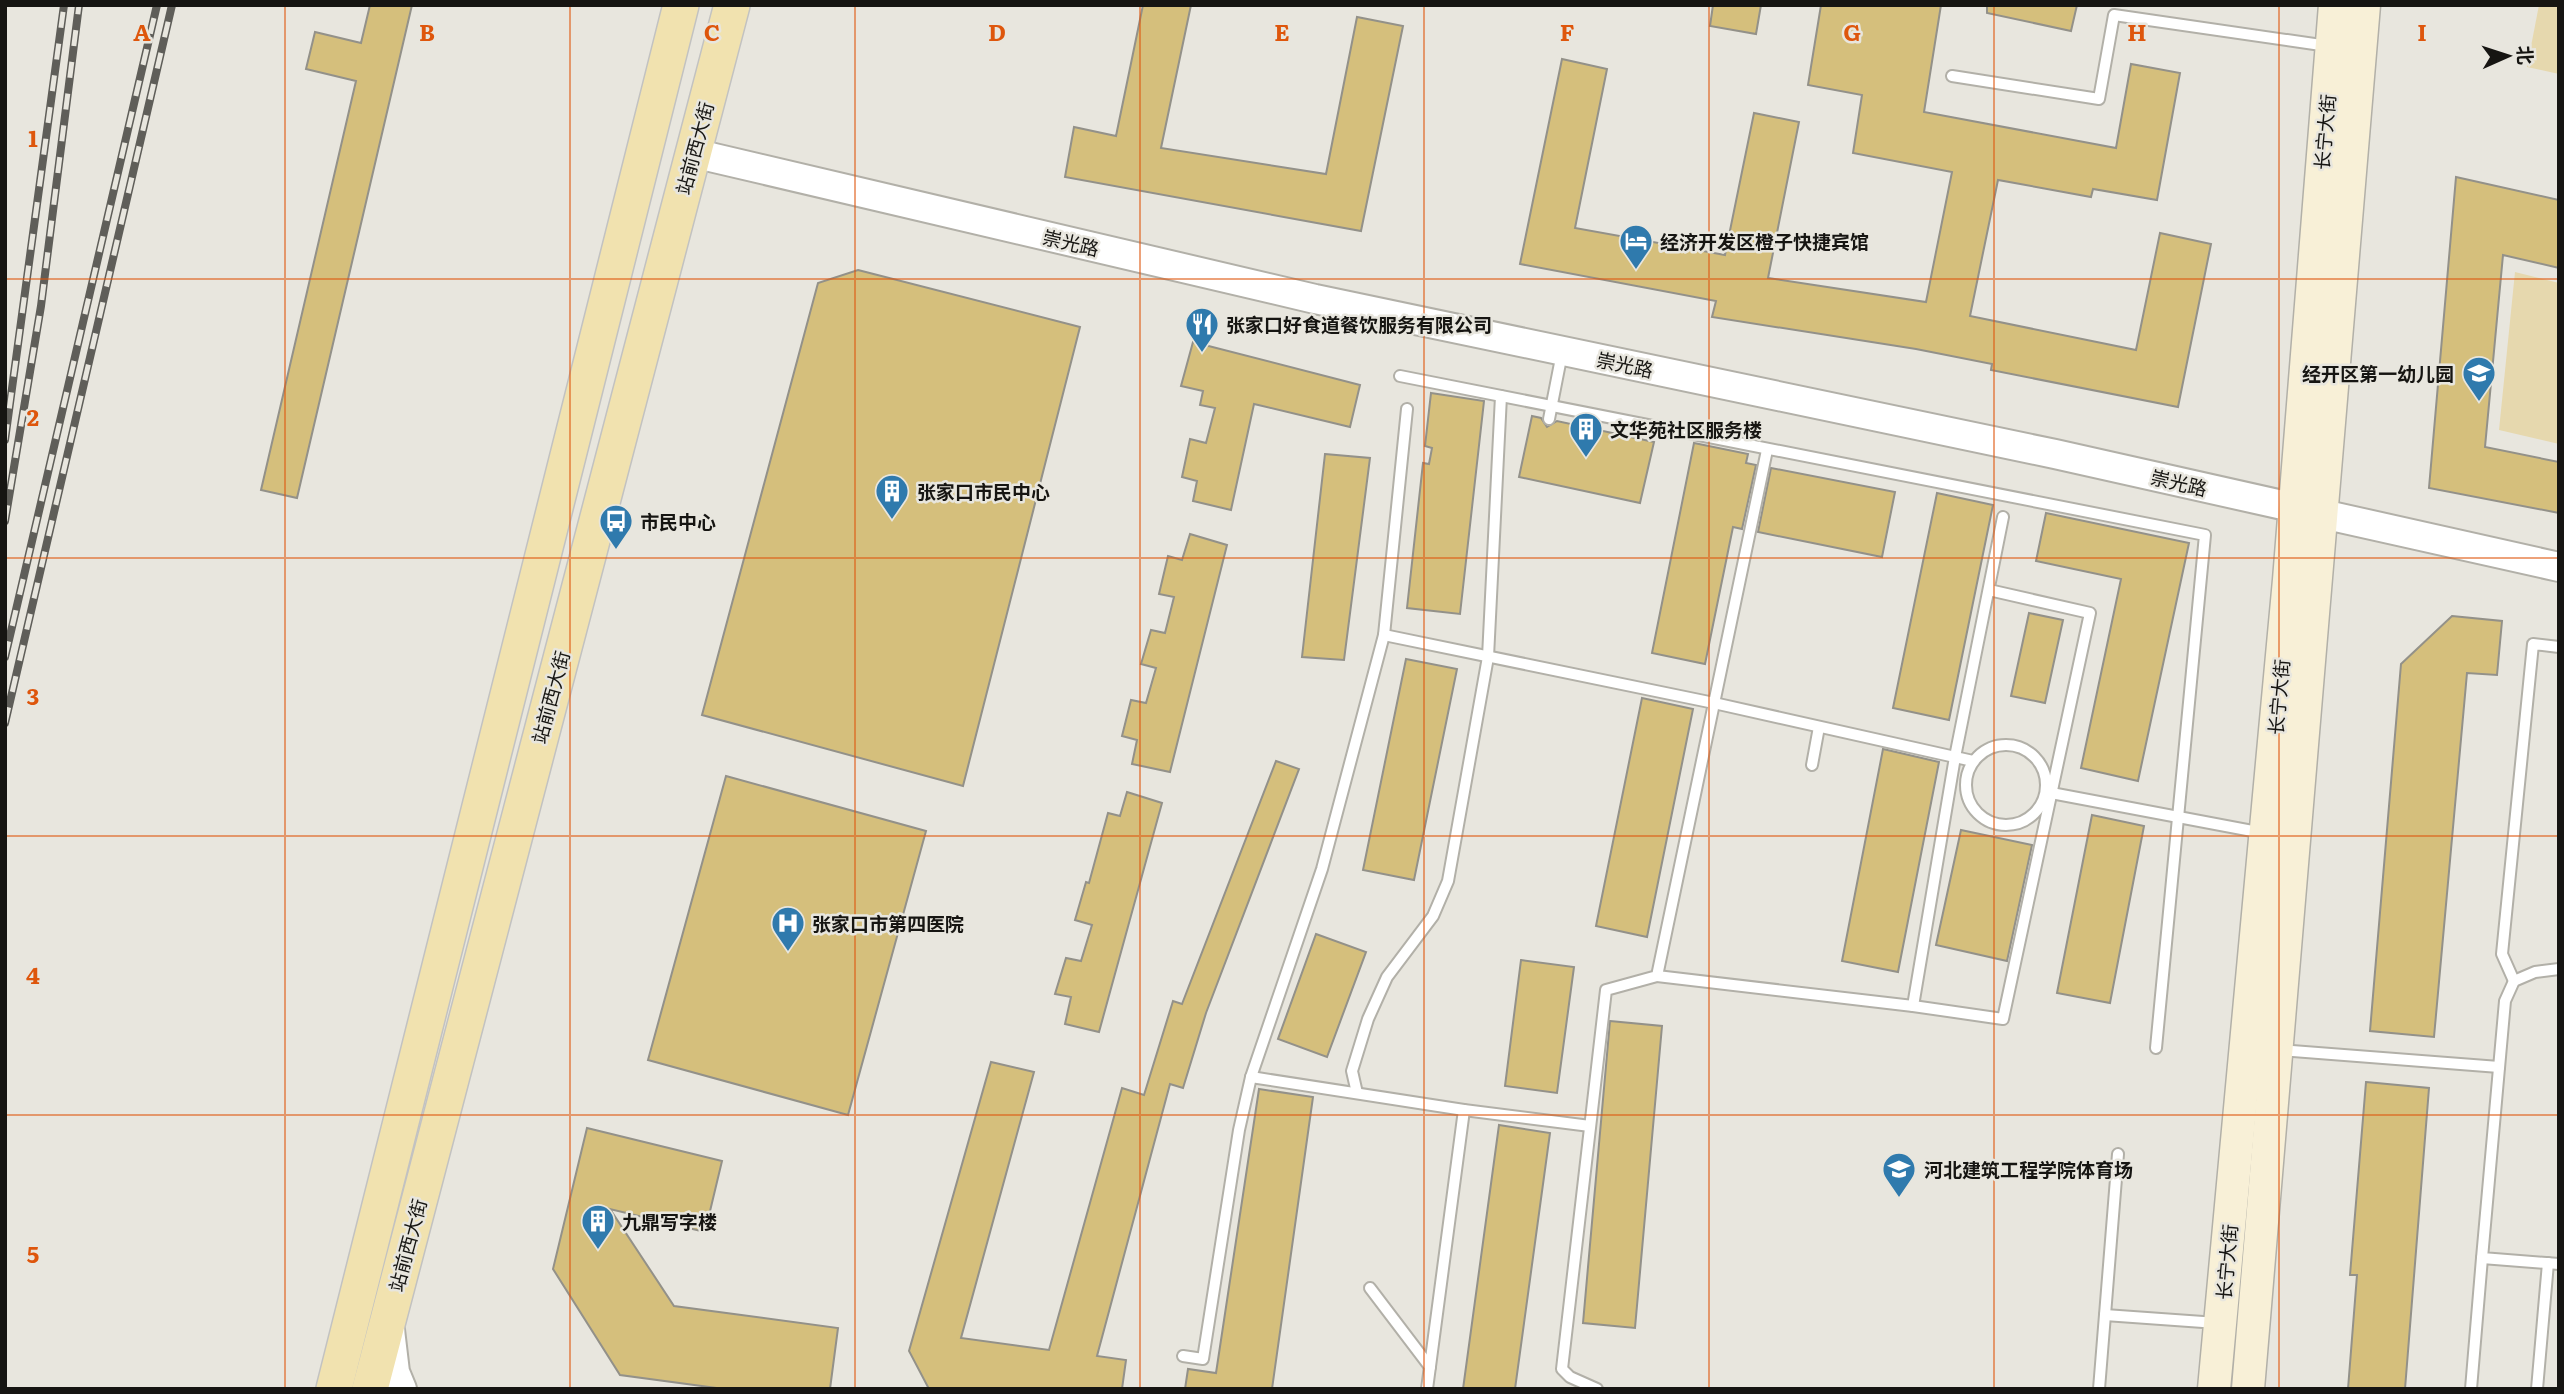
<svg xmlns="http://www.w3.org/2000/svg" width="2564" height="1394" font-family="Literata,'Noto Sans SC',serif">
	<rect width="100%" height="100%" fill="#e8e6de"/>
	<g fill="#e6d8ae">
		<path d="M2539 5H2559V74L2527 67Z"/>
		<path d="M2515 272 2559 283V444L2499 430Z"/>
	</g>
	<g fill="#d5bf7c" stroke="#939189" stroke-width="2">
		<path d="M370 5H412L297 498 261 490 356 81 306 69 315 32 361 43Z"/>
		<path d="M1143 5H1191L1161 148 1326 174 1357 17 1403 26 1361 231 1065 177 1074 127 1116 136Z"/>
		<path d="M1713 5H1761L1756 34 1710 26Z"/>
		<path d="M1821 5H1941L1924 112 2116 148 2131 64 2180 73 2157 200 2093 189 2091 197 1998 180 1970 316 2136 350 2160 233 2211 244 2178 407 1991 370 1992 364 1916 349 1712 317 1716 301 1520 264 1562 59 1607 69 1575 228 1725 255 1754 113 1799 122 1768 278 1926 302 1952 172 1853 153 1862 95 1808 85Z"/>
		<path d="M1987 5H2077L2071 31 1987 13Z"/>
		<path d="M2456 177 2559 200V268L2503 255 2485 447 2559 462V513L2429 488Z"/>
		<path d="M858 270 1080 327 963 786 702 715 818 283Z"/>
		<path d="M1193 342 1360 385 1350 427 1254 404 1231 510 1193 501 1197 481 1182 477 1190 439 1206 443 1215 408 1200 405 1203 391 1181 386Z"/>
		<path d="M1431 393 1484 401 1460 614 1407 608 1423 463 1429 464 1432 448 1425 446Z"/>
		<path d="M1532 416 1541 418 1547 427 1557 421 1654 442 1640 503 1519 477Z"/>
		<path d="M1694 443 1748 454 1746 463 1756 465 1742 529 1733 527 1705 664 1652 653Z"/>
		<path d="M1325 454 1370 458 1344 660 1302 657Z"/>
		<path d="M1771 468 1895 492 1882 557 1758 532Z"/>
		<path d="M1937 493 1993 505 1949 720 1893 708Z"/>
		<path d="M2046 513 2189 543 2138 781 2081 768 2121 579 2036 561Z"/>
		<path d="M1190 534 1227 545 1170 772 1132 764 1137 740 1122 736 1131 700 1146 703 1156 668 1141 664 1151 630 1165 633 1174 597 1159 594 1168 556 1182 560Z"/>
		<path d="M2029 613 2063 620 2045 703 2011 696Z"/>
		<path d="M2452 616 2502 621 2497 675 2467 673 2434 1037 2370 1031 2401 664Z"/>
		<path d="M1406 659 1457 669 1414 880 1363 870Z"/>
		<path d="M1642 698 1693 709 1647 937 1596 926Z"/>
		<path d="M1883 749 1939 762 1898 972 1842 961Z"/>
		<path d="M1276 761 1299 769 1206 1013 1183 1088 1170 1084 1097 1356 1126 1360 1122 1389H929L909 1351 991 1062 1034 1072 961 1338 1049 1350 1122 1088 1144 1095 1173 1001 1182 1004Z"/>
		<path d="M726 776 926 831 848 1115 648 1060Z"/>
		<path d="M1127 792 1162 803 1099 1032 1065 1024 1071 997 1055 994 1066 958 1081 961 1092 925 1075 920 1086 882 1089 883 1108 813 1120 816Z"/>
		<path d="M2092 815 2144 826 2110 1003 2057 993Z"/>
		<path d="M1961 830 2032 845 2007 961 1936 945Z"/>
		<path d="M1316 934 1366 952 1327 1057 1278 1039Z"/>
		<path d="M1521 960 1574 967 1557 1093 1505 1086Z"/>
		<path d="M1610 1021 1662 1026 1635 1328 1583 1323Z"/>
		<path d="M2366 1082 2429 1088 2405 1389H2348L2357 1275H2350Z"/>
		<path d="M1259 1089 1313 1097 1272 1389H1185L1188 1369 1216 1373Z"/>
		<path d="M1499 1125 1550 1133 1515 1389H1463Z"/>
		<path d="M587 1128 722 1161 705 1232 610 1209 674 1306 838 1328 830 1389H724L620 1375 553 1269Z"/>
	</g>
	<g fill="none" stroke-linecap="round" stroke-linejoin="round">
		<defs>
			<g id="service">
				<path d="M1952 76 2099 99 2114 15 2328 46"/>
				<path d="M1400 376 2205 535 2156 1048"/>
				<path d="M1549 419 1562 353"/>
				<path d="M1384 635 1714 703 1955 757 1913 1006 1657 976"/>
				<circle cx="2006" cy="785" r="40"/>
				<path d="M1973 761 1955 757 2003 517"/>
				<path d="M1812 765 1819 727"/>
				<path d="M2046 792 2263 833"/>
				<path d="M2559 969 2535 972 2514 981 2505 1001 2482 1258 2559 1264"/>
				<path d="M2514 981 2502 954 2533 644 2559 647"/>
				<path d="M1913 1006 2003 1019 2090 613 1989 590"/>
				<path d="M2279 1050 2499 1067"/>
				<path d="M1251 1077 1322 869 1384 635 1407 409"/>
				<path d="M1357 1093 1352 1071 1368 1019 1387 977 1433 916 1448 881 1488 657 1501 396"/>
				<path d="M1464 1110 1590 1126"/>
				<path d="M1370 1288 1430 1367"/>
				<path d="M2105 1315 2217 1323"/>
				<path d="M1183 1356 1203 1359 1239 1130 1251 1077 1464 1110 1427 1389"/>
				<path d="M1597 1389 1570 1377 1562 1369 1606 990 1657 976 1767 450"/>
				<path d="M2099 1389 2118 1154"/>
				<path d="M2471 1389 2482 1258"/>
				<path d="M2537 1389 2548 1263"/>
			</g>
			<g id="tertiary">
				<path d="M693 153 1315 299 2055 454 2559 567"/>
				<path d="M390 1330 395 1372 402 1389"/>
			</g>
			<g id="secondary">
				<path d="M2214 1389 2289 580 2335 5"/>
				<path d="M2248 1389 2364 5"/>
			</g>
			<g id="primary">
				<path d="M334 1389 681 5"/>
				<path d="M370 1389 732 5"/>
			</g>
		</defs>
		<use href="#service" stroke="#b2b0a8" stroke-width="14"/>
		<use href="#tertiary" stroke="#b2b0a8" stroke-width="32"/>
		<use href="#secondary" stroke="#b2b0a8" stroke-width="35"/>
		<use href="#primary" stroke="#c2c2c1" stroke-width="38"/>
		<use href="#service" stroke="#fff" stroke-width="10"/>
		<use href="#tertiary" stroke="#fff" stroke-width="28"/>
		<use href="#secondary" stroke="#f8f0d7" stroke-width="32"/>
		<use href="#primary" stroke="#f1e2af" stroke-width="35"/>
		<defs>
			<g id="rail">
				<path d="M5 440 64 5"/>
				<path d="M5 521 41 306 79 5"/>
				<path d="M5 657 157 5"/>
				<path d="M5 723 172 5"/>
			</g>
		</defs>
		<use href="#rail" stroke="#5f5e59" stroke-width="8"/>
		<use href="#rail" stroke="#e8e6de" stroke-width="5" stroke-dasharray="16" stroke-linecap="butt"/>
	</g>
	<path fill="none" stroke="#de560c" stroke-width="2" stroke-opacity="0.55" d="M285 5V1389M570 5V1389M855 5V1389M1140 5V1389M1424 5V1389M1709 5V1389M1994 5V1389M2279 5V1389M5 279H2559M5 558H2559M5 836H2559M5 1115H2559"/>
	<defs>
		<symbol id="hotel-pin" viewBox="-11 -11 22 30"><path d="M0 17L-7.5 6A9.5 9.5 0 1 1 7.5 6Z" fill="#2f7aad" stroke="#e8e6de"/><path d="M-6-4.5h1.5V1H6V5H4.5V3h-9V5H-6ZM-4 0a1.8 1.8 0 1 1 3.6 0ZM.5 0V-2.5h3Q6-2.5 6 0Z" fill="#fff"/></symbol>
		<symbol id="restaurant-pin" viewBox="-11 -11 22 30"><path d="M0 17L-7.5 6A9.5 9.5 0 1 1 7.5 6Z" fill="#2f7aad" stroke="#e8e6de"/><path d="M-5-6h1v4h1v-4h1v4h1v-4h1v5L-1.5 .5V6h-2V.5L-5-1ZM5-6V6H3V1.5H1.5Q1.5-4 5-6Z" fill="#fff"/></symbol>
		<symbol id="school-pin" viewBox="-11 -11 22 30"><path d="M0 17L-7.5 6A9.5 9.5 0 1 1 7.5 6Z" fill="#2f7aad" stroke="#e8e6de"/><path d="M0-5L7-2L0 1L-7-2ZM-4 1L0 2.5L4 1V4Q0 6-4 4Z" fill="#fff"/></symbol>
		<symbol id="building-pin" viewBox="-11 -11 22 30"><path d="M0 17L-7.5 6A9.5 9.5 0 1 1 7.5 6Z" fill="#2f7aad" stroke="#e8e6de"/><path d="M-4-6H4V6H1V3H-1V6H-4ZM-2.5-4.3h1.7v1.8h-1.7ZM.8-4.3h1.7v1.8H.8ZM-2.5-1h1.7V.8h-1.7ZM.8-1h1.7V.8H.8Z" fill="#fff"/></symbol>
		<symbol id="bus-pin" viewBox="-11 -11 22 30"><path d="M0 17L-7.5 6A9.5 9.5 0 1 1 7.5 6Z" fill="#2f7aad" stroke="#e8e6de"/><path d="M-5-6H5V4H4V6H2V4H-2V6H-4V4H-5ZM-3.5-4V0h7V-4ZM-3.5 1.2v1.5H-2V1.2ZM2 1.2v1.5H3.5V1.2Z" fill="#fff"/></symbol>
		<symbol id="hospital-pin" viewBox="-11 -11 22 30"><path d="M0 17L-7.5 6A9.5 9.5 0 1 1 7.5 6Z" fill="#2f7aad" stroke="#e8e6de"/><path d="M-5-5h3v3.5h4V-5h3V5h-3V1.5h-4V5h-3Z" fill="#fff"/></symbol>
	</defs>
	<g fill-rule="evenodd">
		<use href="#hotel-pin" x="1617" y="222" width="38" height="52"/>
		<use href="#restaurant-pin" x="1183" y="305" width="38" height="52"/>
		<use href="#school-pin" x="2460" y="354" width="38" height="52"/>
		<use href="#building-pin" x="1567" y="410" width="38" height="52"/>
		<use href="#building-pin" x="873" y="472" width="38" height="52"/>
		<use href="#bus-pin" x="597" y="502" width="38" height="52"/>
		<use href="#hospital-pin" x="769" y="904" width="38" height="52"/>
		<use href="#school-pin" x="1880" y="1150" width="38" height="52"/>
		<use href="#building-pin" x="579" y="1202" width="38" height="52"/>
	</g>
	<g text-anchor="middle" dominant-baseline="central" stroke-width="5" stroke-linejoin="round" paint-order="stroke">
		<g font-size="19" fill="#161512" stroke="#e8e6de">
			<text transform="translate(2324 132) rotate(-85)">长宁大街</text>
			<text transform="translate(694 148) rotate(-75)">站前西大街</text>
			<text transform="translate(1071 242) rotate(13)">崇光路</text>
			<text transform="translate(1625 364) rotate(12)">崇光路</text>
			<text transform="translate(2179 482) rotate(13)">崇光路</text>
			<text transform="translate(550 697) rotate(-75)">站前西大街</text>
			<text transform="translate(2278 697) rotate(-85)">长宁大街</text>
			<text transform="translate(407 1245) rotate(-75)">站前西大街</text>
			<text transform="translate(2226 1262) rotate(-85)">长宁大街</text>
		</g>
		<g font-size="19" font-weight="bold" fill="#161512" stroke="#e8e6de" text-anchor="start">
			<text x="1660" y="241">经济开发区橙子快捷宾馆</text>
			<text x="1226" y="324">张家口好食道餐饮服务有限公司</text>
			<text x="2454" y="373" text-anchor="end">经开区第一幼儿园</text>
			<text x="1610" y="429">文华苑社区服务楼</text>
			<text x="917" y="491">张家口市民中心</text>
			<text x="640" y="521">市民中心</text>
			<text x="812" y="923">张家口市第四医院</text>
			<text x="1924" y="1169">河北建筑工程学院体育场</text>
			<text x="622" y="1221">九鼎写字楼</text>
		</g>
	</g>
	<g font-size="23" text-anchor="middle" font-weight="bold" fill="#de560c" stroke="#e8e6de" stroke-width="5" stroke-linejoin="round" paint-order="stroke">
		<text x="142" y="41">A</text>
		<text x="427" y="41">B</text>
		<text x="712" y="41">C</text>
		<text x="997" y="41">D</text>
		<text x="1282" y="41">E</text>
		<text x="1567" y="41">F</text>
		<text x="1852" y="41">G</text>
		<text x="2137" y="41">H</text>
		<text x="2422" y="41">I</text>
		<text x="33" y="147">1</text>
		<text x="33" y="426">2</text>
		<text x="33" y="705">3</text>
		<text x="33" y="984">4</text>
		<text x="33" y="1263">5</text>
	</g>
	<rect width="2564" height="1394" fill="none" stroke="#161512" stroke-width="14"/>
	<g transform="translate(2508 56) rotate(87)" stroke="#e8e6de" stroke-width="5" paint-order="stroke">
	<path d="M0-5L12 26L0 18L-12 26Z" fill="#161512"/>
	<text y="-10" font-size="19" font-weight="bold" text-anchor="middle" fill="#161512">北</text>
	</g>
</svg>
